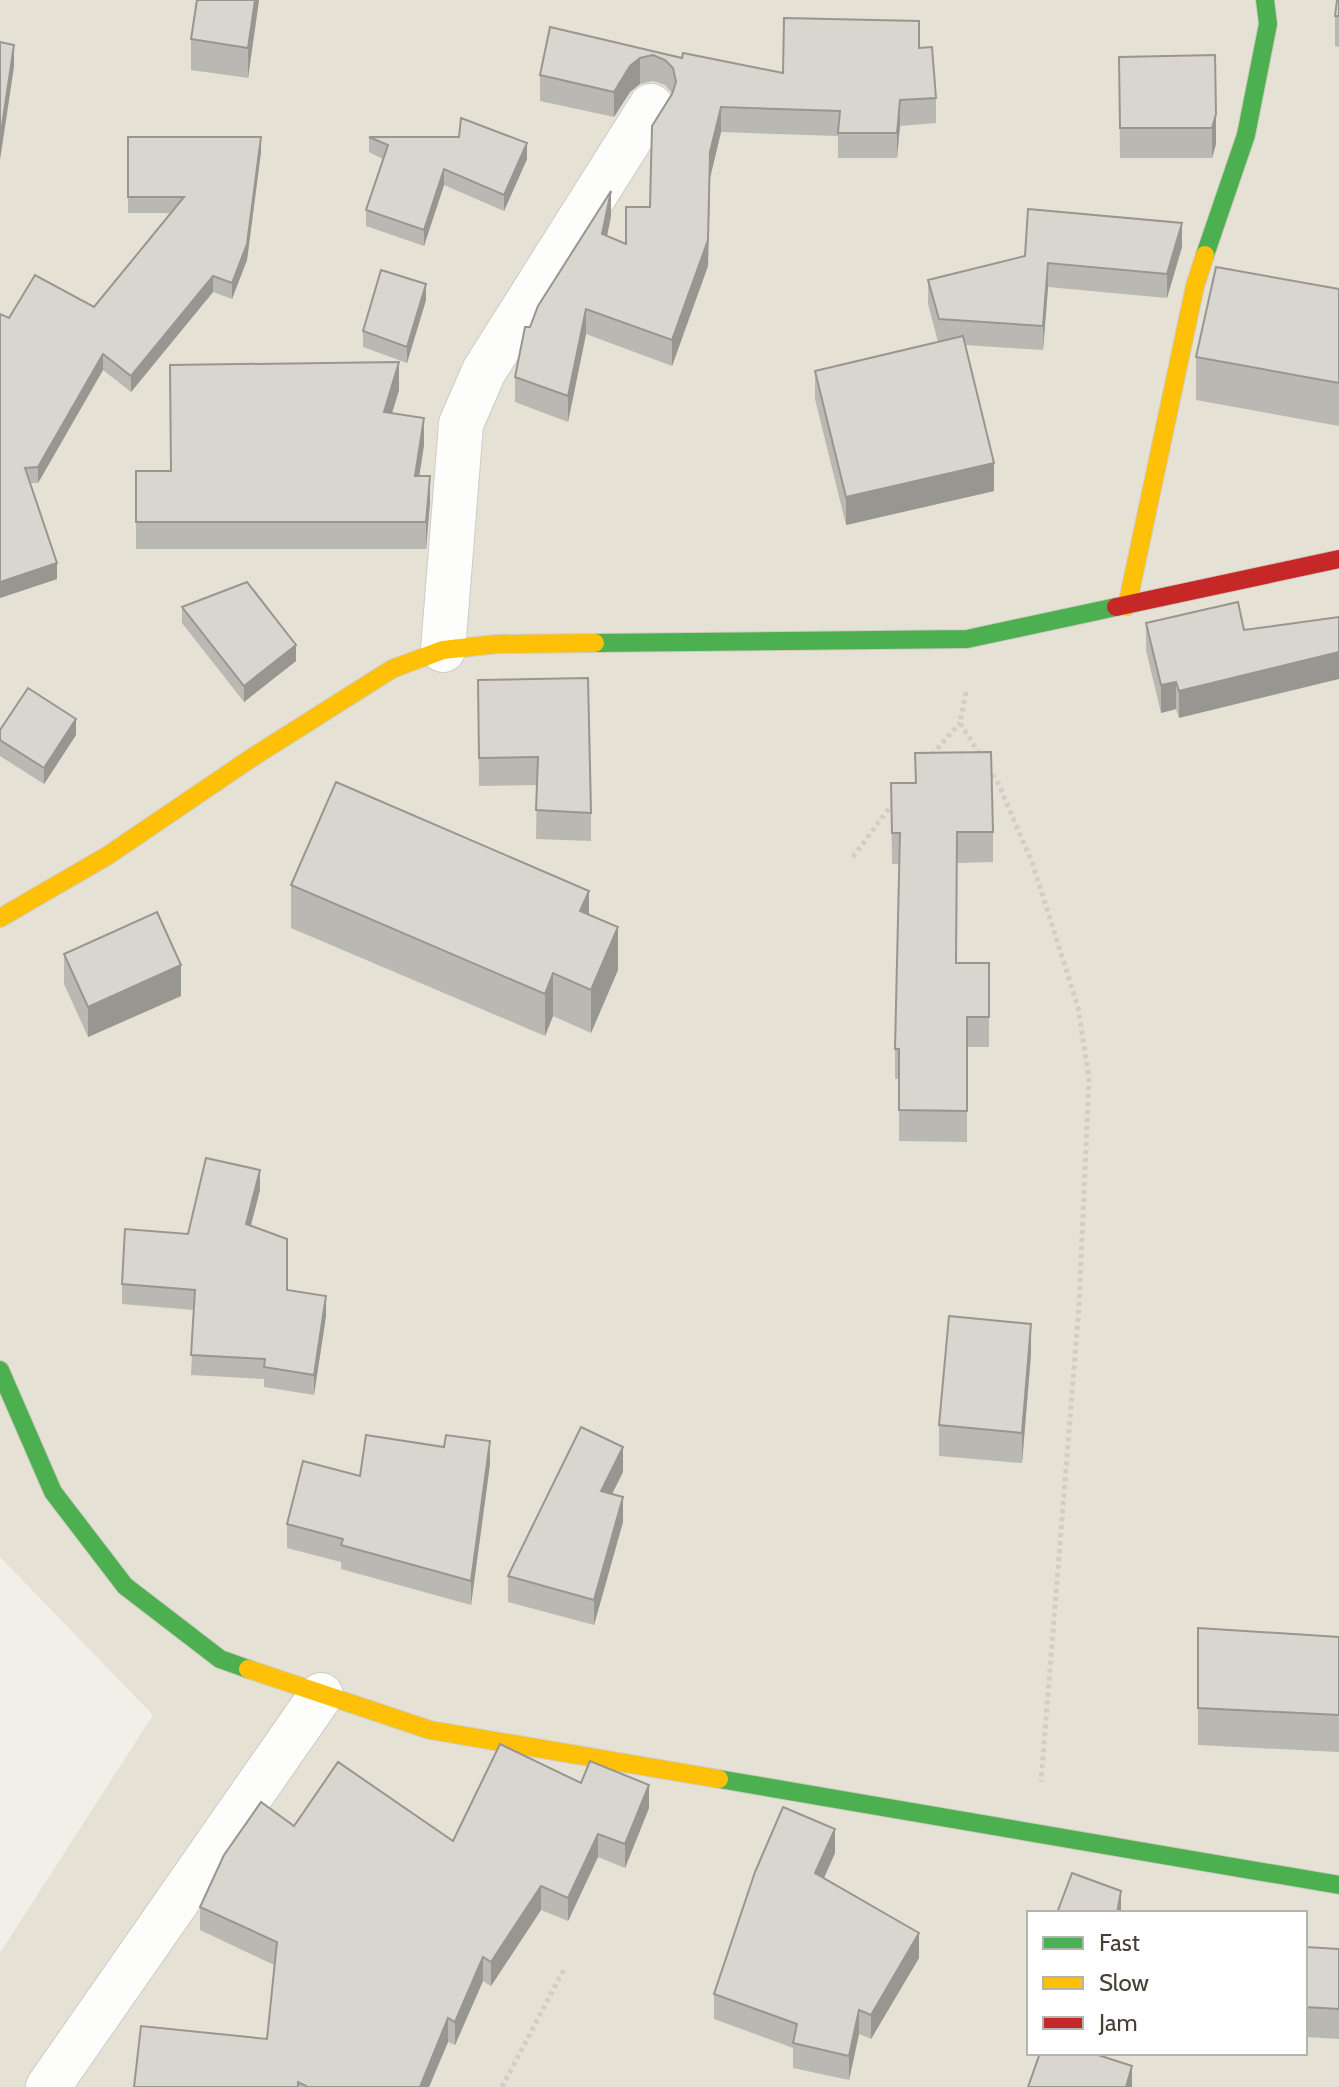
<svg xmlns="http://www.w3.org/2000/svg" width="1339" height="2087" font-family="Cabin,sans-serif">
	<rect width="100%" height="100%" fill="#f0efe8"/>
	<path fill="#e5e1d5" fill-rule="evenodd" d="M0 0H1339V2087H0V1953L153 1715 0 1557ZM1029 1913H1305V2053H1029Z"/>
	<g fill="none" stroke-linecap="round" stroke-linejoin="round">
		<defs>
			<g id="street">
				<path d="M443 650 461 424 484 371 651 106"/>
				<path d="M48 2087 321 1695"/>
			</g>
			<g id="fast">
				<path d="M1205 255 1246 135 1268 24 1265 0"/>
				<path d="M595 643 967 639 1116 607"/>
				<path d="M0 1370 53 1492 125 1586 220 1659 248 1669"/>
				<path d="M719 1779 1339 1885"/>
			</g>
			<g id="slow">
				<path d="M1127 606 1195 286 1205 255"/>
				<path d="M0 918 107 856 253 757 392 669 443 650 497 644 595 643"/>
				<path d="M248 1669 430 1730 719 1779"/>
			</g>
			<path id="jam" d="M1116 607 1339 559"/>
		</defs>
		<use href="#street" stroke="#ceccc6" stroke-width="46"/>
		<use href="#fast" stroke="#d0ccbe" stroke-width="20"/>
		<use href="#slow" stroke="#d0ccbe" stroke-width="20"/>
		<use href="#jam" stroke="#d0ccbe" stroke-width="20"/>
		<g stroke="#d1cec9" stroke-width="5" stroke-dasharray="4 4" stroke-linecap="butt">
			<path d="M966 692 960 723 981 756"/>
			<path d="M932 755 960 723"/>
			<path d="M988 768 998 783 1032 862 1078 1007 1089 1079 1079 1306 1041 1782"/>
			<path d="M853 857 893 803"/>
			<path d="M502 2087 564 1969"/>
		</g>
		<use href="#street" stroke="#fdfdfc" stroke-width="44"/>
		<use href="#fast" stroke="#4caf50" stroke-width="18"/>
		<use href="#slow" stroke="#ffc107" stroke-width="18"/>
		<use href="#jam" stroke="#c62828" stroke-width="18"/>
	</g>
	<g fill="#bab8b2">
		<path d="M259 0 248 78 191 70V39Z"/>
		<path d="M1339 0V47L1335 46V16Z"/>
		<path d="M550 27 682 58 783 73 919 48 936 98V123L900 126 897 158H838V136L721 132 710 178 708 266 672 366 586 334 568 422 515 402V377L530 327 611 216 607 236 626 244 650 207 672 93 665 85 653 81 640 84 630 92 614 117 540 101V75Z"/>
		<path d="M1119 57 1216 114V144L1212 158H1120Z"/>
		<path d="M128 137 261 152 247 260 232 299 213 292 131 392 103 370 38 483H30L57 579 0 598V314L9 318 94 307 171 213H128Z"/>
		<path d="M369 137 527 159 504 211 444 185 424 246 366 226V210L383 159 369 152Z"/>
		<path d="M1182 247 1167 298 1048 287 1043 350 965 345 994 491 846 525 815 399V371L938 342 928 304V280L1025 256Z"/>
		<path d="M1339 289V426L1196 400V357Z"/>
		<path d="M426 300 407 363 363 347V331Z"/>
		<path d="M399 390 392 413 424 445 419 476 430 503 426 549H136V471H171Z"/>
		<path d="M182 607 296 661 244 702 182 623Z"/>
		<path d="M1146 623 1244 630 1179 718 1176 709 1161 713 1146 650Z"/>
		<path d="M478 680 591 813V841L536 839 537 785 479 786Z"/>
		<path d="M0 730 76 735 44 784 0 756Z"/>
		<path d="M915 753 993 832V862L957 863 956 963H989V1047H967V1142L899 1141V1079H895V1049L899 864H892L891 783H915Z"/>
		<path d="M291 885 589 915 618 970 591 1033 553 1016 545 1036 291 928Z"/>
		<path d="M64 954 181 996 88 1037 64 984Z"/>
		<path d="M260 1190 251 1225 287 1290 326 1316 314 1395 264 1387V1379L191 1375 194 1310 122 1304V1284L188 1234Z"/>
		<path d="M1031 1354 1022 1463 939 1456V1425Z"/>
		<path d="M490 1464 471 1605 341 1569V1562L287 1548V1524L360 1476Z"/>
		<path d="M623 1472 612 1494 623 1522 594 1625 508 1602V1576Z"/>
		<path d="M1198 1628 1339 1637V1752L1198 1745Z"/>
		<path d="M581 1783 649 1808 625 1868 598 1857 568 1921 541 1910 491 1986 483 1981 455 2045 448 2042 429 2087H134L267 2039 274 1965 200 1930V1907L294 1826 453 1841Z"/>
		<path d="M835 1853 824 1878 919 1958 871 2039 859 2034 849 2080 793 2068V2048L714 2019V1994Z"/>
		<path d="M1305 1947 1339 1949V2039L1305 2037Z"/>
	</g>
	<g fill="#979691">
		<path d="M255 0H259L248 78V48Z"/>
		<path d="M14 45V67L0 160V139Z"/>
		<path d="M640 58V84L630 92 614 117V92L630 66Z"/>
		<path d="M900 100V126L897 158V133Z"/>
		<path d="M721 107V132L710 178 708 266 672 366V340L710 152Z"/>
		<path d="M1216 114V144L1212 158V128Z"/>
		<path d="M261 137V152L247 260 232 299V283Z"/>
		<path d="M527 143V159L504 211V195Z"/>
		<path d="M444 169V185L424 246V230Z"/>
		<path d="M611 191V216L602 260V234Z"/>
		<path d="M1182 223V247L1167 298V274Z"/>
		<path d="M1048 263V287L1043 350V326Z"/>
		<path d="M213 276V292L131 392V376Z"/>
		<path d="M426 284V300L407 363V347Z"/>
		<path d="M586 309V334L568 422V396Z"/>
		<path d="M103 354V370L38 483V467Z"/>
		<path d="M399 362V390L384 439V412Z"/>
		<path d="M424 418V445L415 504V476Z"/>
		<path d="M994 463V491L846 525V497Z"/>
		<path d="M430 476V503L426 549V522Z"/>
		<path d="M57 563V579L0 598V582Z"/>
		<path d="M296 645V661L244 702V686Z"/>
		<path d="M1339 652V679L1179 718V691Z"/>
		<path d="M1176 682V709L1161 713V685Z"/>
		<path d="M76 719V735L44 784V768Z"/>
		<path d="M589 891V934L580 911Z"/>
		<path d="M618 927V970L591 1033V990Z"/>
		<path d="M181 965V996L88 1037V1007Z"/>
		<path d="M553 973V1016L545 1036V994Z"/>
		<path d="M260 1170V1190L246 1244V1224Z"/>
		<path d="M326 1296V1316L314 1395V1375Z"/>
		<path d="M1031 1324V1354L1022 1463V1433Z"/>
		<path d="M490 1441V1464L471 1605V1581Z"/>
		<path d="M623 1447V1472L601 1516V1491Z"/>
		<path d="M623 1497V1522L594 1625V1600Z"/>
		<path d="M649 1785V1808L625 1868V1844Z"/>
		<path d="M835 1829V1853L815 1898V1873Z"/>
		<path d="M598 1834V1857L568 1921V1898Z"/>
		<path d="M541 1886V1910L491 1986V1962Z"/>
		<path d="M1121 1891V1913H1117Z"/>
		<path d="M919 1933V1958L871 2039V2015Z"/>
		<path d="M483 1957V1981L455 2045V2022Z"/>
		<path d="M859 2010V2034L849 2080V2056Z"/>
		<path d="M448 2018V2042L429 2087H420Z"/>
		<path d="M1132 2066V2087H1126Z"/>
	</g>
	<g fill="#d8d6cf" stroke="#979691" stroke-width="2">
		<path d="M197 0H255L248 48 191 39Z"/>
		<path d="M1337 0H1339V16H1335Z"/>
		<path d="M784 18 919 21V48L932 47 936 98 900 100 897 133H838L840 111 721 107 710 152 708 240 672 340 586 309 568 396 515 377 525 327H530L538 306 611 191 602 234 626 244V207H650L652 126 672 94 676 82 673 68 665 60 653 55 640 58 630 66 614 92 540 75 550 27 682 58 683 53 783 73Z"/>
		<path d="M0 42 14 45 0 139Z"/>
		<path d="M1215 55 1216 114 1212 128H1120L1119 57Z"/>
		<path d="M461 118 527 143 504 195 444 169 424 230 366 210 388 145 369 137H459Z"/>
		<path d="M128 137H261L247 244 232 283 213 276 131 376 103 354 38 467 25 468 57 563 0 582V314L9 318 35 275 94 307 184 197H128Z"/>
		<path d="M1028 209 1182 223 1167 274 1048 263 1043 326 939 319 928 280 1025 256Z"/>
		<path d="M1216 267 1339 289V383L1196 357Z"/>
		<path d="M381 270 426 284 407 347 363 331Z"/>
		<path d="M963 336 994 463 846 497 815 371Z"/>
		<path d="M399 362 384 412 424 418 415 476H430L426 522H136V471H171L170 365Z"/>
		<path d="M247 582 296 645 244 686 182 607Z"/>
		<path d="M1238 602 1244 630 1339 617V652L1179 691 1176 682 1161 685 1146 623Z"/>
		<path d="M588 678 591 813 536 810 538 757 479 758 478 680Z"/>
		<path d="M28 688 76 719 44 768 0 740V730Z"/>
		<path d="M991 752 993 832H957L956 963H989V1017H967V1111L899 1110V1049H895L900 833H892L891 783H916L915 753Z"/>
		<path d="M336 782 589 891 580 911 618 927 591 990 553 973 545 994 291 885Z"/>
		<path d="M157 912 181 965 88 1007 64 954Z"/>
		<path d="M206 1158 260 1170 246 1224 287 1239V1290L326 1296 314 1375 264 1367 265 1359 191 1355 195 1290 122 1284 125 1229 188 1234Z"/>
		<path d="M949 1316 1031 1324 1022 1433 939 1425Z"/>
		<path d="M581 1427 623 1447 601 1491 623 1497 594 1600 508 1576Z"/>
		<path d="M366 1435 444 1447 446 1435 490 1441 471 1581 341 1545 343 1539 287 1524 303 1461 360 1476Z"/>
		<path d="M1198 1628 1339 1637V1715L1198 1708Z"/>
		<path d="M500 1744 581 1783 590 1761 649 1785 625 1844 598 1834 568 1898 541 1886 491 1962 483 1957 455 2022 448 2018 420 2087H308L298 2082V2087H134L141 2026 267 2039 277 1942 200 1907 224 1855 261 1802 294 1826 338 1762 453 1841Z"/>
		<path d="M783 1807 835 1829 815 1873 919 1933 871 2015 859 2010 849 2056 793 2043 797 2024 714 1994 755 1872Z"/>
		<path d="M1072 1873 1121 1891 1117 1913H1057Z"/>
		<path d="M1305 1947 1339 1949V2009L1305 2007Z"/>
		<path d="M1040 2053H1092L1132 2066 1126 2087H1028Z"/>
	</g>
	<rect x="1027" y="1911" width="280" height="144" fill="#ffffff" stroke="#b5b3ae" stroke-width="2"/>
	<rect x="1043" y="1937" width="40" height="12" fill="#4caf50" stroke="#b5b3ae" stroke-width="2"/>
	<text x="1099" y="1951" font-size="24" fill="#474034">Fast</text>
	<rect x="1043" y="1977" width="40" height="12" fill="#ffc107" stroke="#b5b3ae" stroke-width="2"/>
	<text x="1099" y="1991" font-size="24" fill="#474034">Slow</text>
	<rect x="1043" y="2017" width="40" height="12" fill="#c62828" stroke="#b5b3ae" stroke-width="2"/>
	<text x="1099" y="2031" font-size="24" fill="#474034">Jam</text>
</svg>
